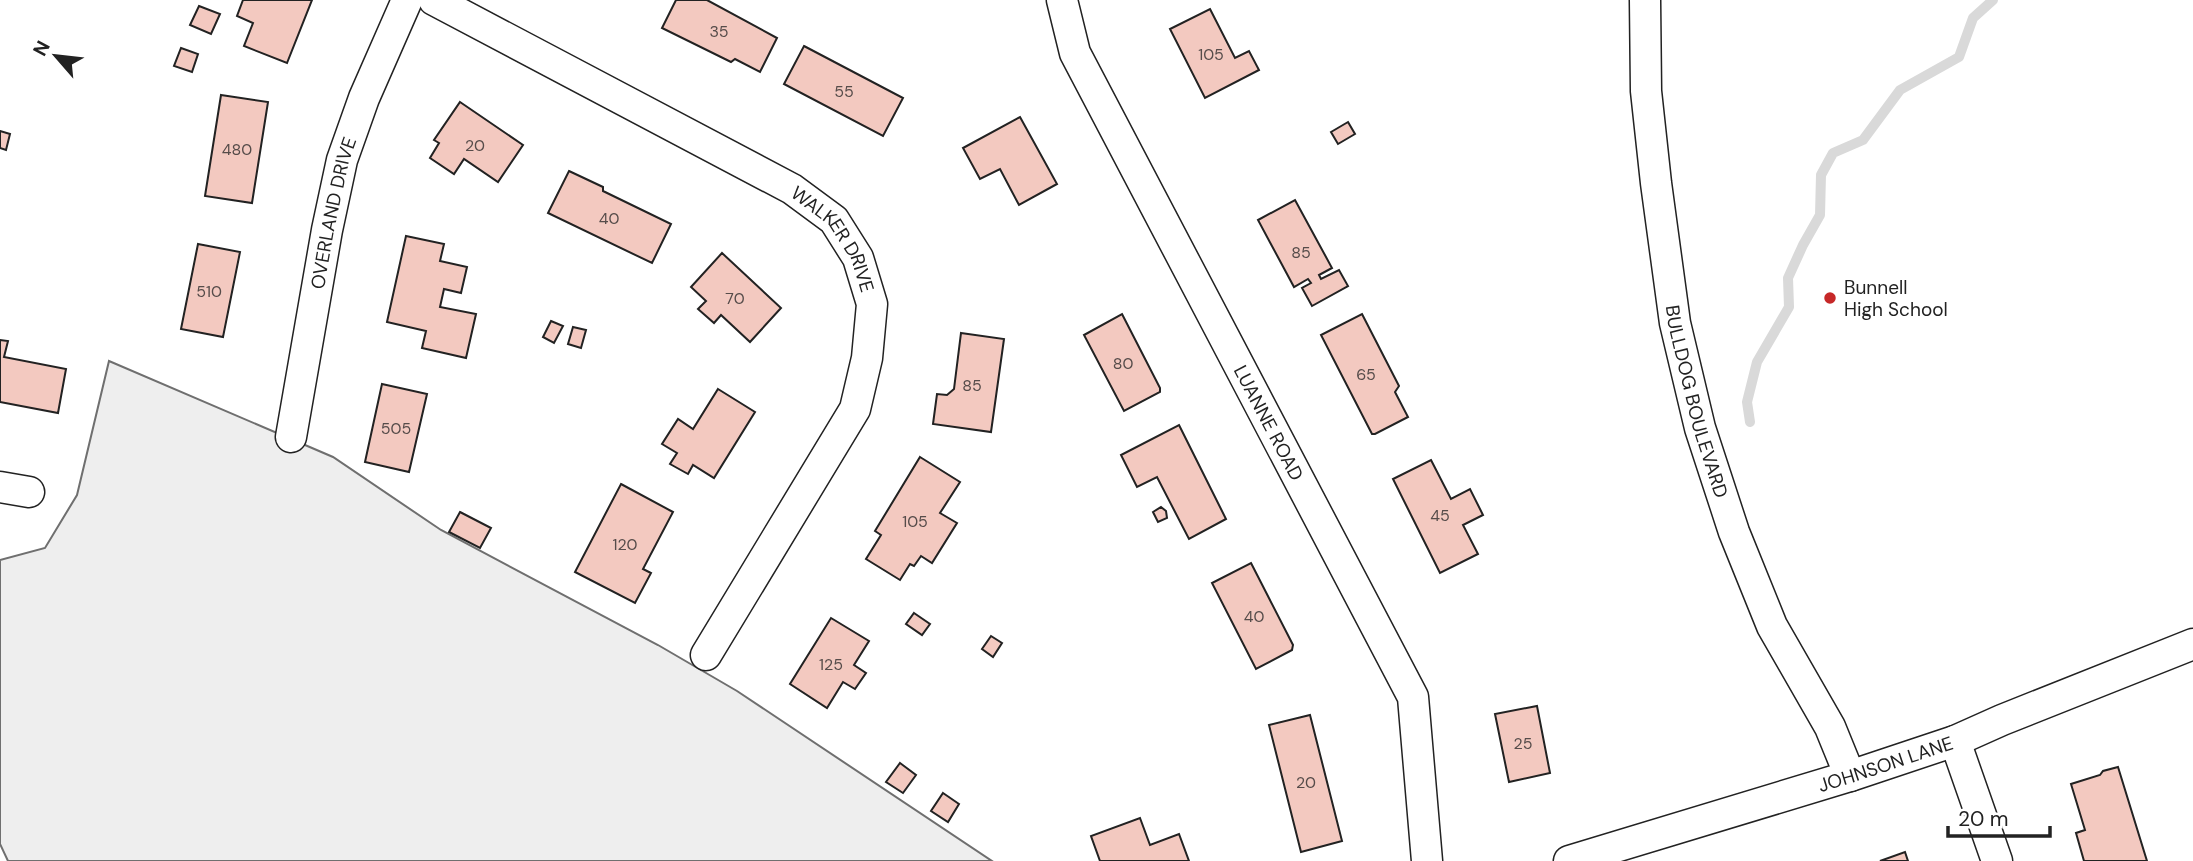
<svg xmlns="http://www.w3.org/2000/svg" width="2193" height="861" font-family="'DM Sans',sans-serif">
	<rect width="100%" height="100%" fill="#fff"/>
	<path fill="#eee" stroke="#6f6f6f" stroke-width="2" d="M109 361 333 457 441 530 658 645 737 691 992 861H8L0 844V560L45 548 77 495Z"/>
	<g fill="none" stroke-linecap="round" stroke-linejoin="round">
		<path stroke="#d9d9d9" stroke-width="10" d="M1750 422 1747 402 1757 362 1789 307 1788 278 1803 245 1820 215 1821 175 1833 153 1863 140 1900 90 1959 57 1973 18 1993 0"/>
	</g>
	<g fill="#f3c9c0" stroke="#222" stroke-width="2">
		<path d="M243 0H312L287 63 244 46 253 23 237 16Z"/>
		<path d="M676 0H707L777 38 760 72 735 59 731 62 662 28Z"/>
		<path d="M199 6 220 14 211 34 190 25Z"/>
		<path d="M1210 9 1235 58 1249 51 1259 70 1205 98 1170 29Z"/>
		<path d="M804 46 903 98 883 136 784 84Z"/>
		<path d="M181 48 198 54 192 72 174 66Z"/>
		<path d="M221 95 268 102 252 203 205 196Z"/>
		<path d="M460 102 523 145 498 182 464 159 454 174 430 158 439 143 434 140Z"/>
		<path d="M1020 117 1057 184 1019 205 1000 169 980 179 963 148Z"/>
		<path d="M1348 122 1355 134 1338 144 1331 132Z"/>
		<path d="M0 131 10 134 6 150 0 148Z"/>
		<path d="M569 171 603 187V191L671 224 652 263 548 213Z"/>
		<path d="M1295 200 1332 268 1319 275 1321 279 1339 270 1348 286 1312 306 1302 288 1311 283 1308 279 1294 287 1258 220Z"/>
		<path d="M406 236 444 244 440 261 467 267 461 293 444 289 440 307 476 314 466 358 422 348 426 331 387 322Z"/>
		<path d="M198 244 240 252 223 337 181 329Z"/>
		<path d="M722 253 781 308 750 342 721 315 714 323 698 309 706 301 691 287Z"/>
		<path d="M1122 314 1160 388V392L1124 411 1084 335Z"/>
		<path d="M1362 314 1399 386 1395 392 1408 417 1375 434H1372L1321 335Z"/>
		<path d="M551 321 563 326 554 343 543 337Z"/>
		<path d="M573 327 586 330 581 348 568 344Z"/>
		<path d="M961 333 1004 339 991 432 933 424 937 394 947 395 954 389Z"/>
		<path d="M0 340 8 341 4 357 66 369 58 413 0 402Z"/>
		<path d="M382 384 427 394 409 472 365 462Z"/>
		<path d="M718 389 755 412 714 478 693 465 688 474 670 464 677 453 662 444 678 419 693 429Z"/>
		<path d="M1179 425 1226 519 1189 539 1157 477 1137 487 1121 455Z"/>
		<path d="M920 457 960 482 940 513 957 523 932 563 921 556 914 566 910 564 900 580 866 559 881 535 875 531Z"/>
		<path d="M1431 460 1451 499 1470 489 1483 515 1463 525 1478 554 1440 573 1393 479Z"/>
		<path d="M621 484 673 512 643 569 651 573 635 603 575 572Z"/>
		<path d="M1161 507 1166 511 1167 518 1158 522 1153 512Z"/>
		<path d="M460 512 491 528 480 548 449 532Z"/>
		<path d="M1251 563 1293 645 1292 650 1256 669 1212 583Z"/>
		<path d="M914 613 930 624 922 635 906 624Z"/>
		<path d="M831 618 869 641 854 665 866 673 855 689 843 682 827 708 790 684Z"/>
		<path d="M991 636 1002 643 993 657 982 649Z"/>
		<path d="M1537 706 1550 773 1509 782 1495 714Z"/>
		<path d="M1310 715 1342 841 1301 852 1269 725Z"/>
		<path d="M900 763 916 775 903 793 886 782Z"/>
		<path d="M2118 767 2147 861H2084L2076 833 2085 830 2071 784 2100 775 2103 771Z"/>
		<path d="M943 793 959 804 948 822 931 811Z"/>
		<path d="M1140 818 1150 845 1179 834 1189 861H1100L1091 836Z"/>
		<path d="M1905 852 1908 861H1880Z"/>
	</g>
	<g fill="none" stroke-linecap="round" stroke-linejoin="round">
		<defs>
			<g id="minor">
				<path id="s1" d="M434 0 792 189 834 220 858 258 872 304 867 358 855 409 706 655"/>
				<path id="s2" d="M1062 0 1075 53 1413 697 1427 861"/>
				<path id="s3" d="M1645 0 1646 91 1656 183 1675 323 1700 428 1734 532 1772 626 1830 727 1850 776"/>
				<path id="s4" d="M291 437 327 230 342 160 364 98 407 0"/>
				<path d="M0 487 29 492"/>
				<path d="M1955 741 1997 861"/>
				<path id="s5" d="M1569 861 1850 776 1955 741 2002 720 2193 644"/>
			</g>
		</defs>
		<use href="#minor" stroke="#222" stroke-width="33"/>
		<use href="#minor" stroke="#fff" stroke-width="30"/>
	</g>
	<circle fill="#c62828" stroke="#fff" stroke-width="2.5" cx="1830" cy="298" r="7"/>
	<g text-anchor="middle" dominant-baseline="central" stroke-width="5" stroke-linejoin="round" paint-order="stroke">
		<g font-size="16" fill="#564c4a">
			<text x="719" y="31">35</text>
			<text x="1211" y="54">105</text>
			<text x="844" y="91">55</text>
			<text x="475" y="145">20</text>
			<text x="237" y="149">480</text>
			<text x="609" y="218">40</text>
			<text x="1301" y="252">85</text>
			<text x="209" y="291">510</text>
			<text x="735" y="298">70</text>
			<text x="1123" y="363">80</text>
			<text x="1366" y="374">65</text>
			<text x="972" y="385">85</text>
			<text x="396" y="428">505</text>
			<text x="1440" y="515">45</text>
			<text x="915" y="521">105</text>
			<text x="625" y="544">120</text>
			<text x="1254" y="616">40</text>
			<text x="831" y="664">125</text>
			<text x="1523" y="743">25</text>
			<text x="1306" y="782">20</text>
		</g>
		<g font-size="19" fill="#222" stroke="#fff">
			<text stroke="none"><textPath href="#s4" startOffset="228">OVERLAND DRIVE</textPath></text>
			<text stroke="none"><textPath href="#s1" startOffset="472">WALKER DRIVE</textPath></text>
			<text stroke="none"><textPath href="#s3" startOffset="406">BULLDOG BOULEVARD</textPath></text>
			<text stroke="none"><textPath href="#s2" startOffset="472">LUANNE ROAD</textPath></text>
			<text stroke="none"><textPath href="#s5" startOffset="331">JOHNSON LANE</textPath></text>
		</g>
		<g font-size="19" fill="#222" stroke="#fff" text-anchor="start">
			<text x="1844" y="287">Bunnell<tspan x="1844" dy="22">High School</tspan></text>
		</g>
	</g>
	<g transform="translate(56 56) rotate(298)" stroke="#ffffff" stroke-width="5" paint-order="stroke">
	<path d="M0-5L12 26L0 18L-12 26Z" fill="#222222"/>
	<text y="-10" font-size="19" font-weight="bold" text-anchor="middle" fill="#222222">N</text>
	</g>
	<path d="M1948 826v10h102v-10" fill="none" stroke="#222222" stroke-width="3.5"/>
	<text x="1958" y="826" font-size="21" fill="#222222" stroke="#ffffff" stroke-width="5" paint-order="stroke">20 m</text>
</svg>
